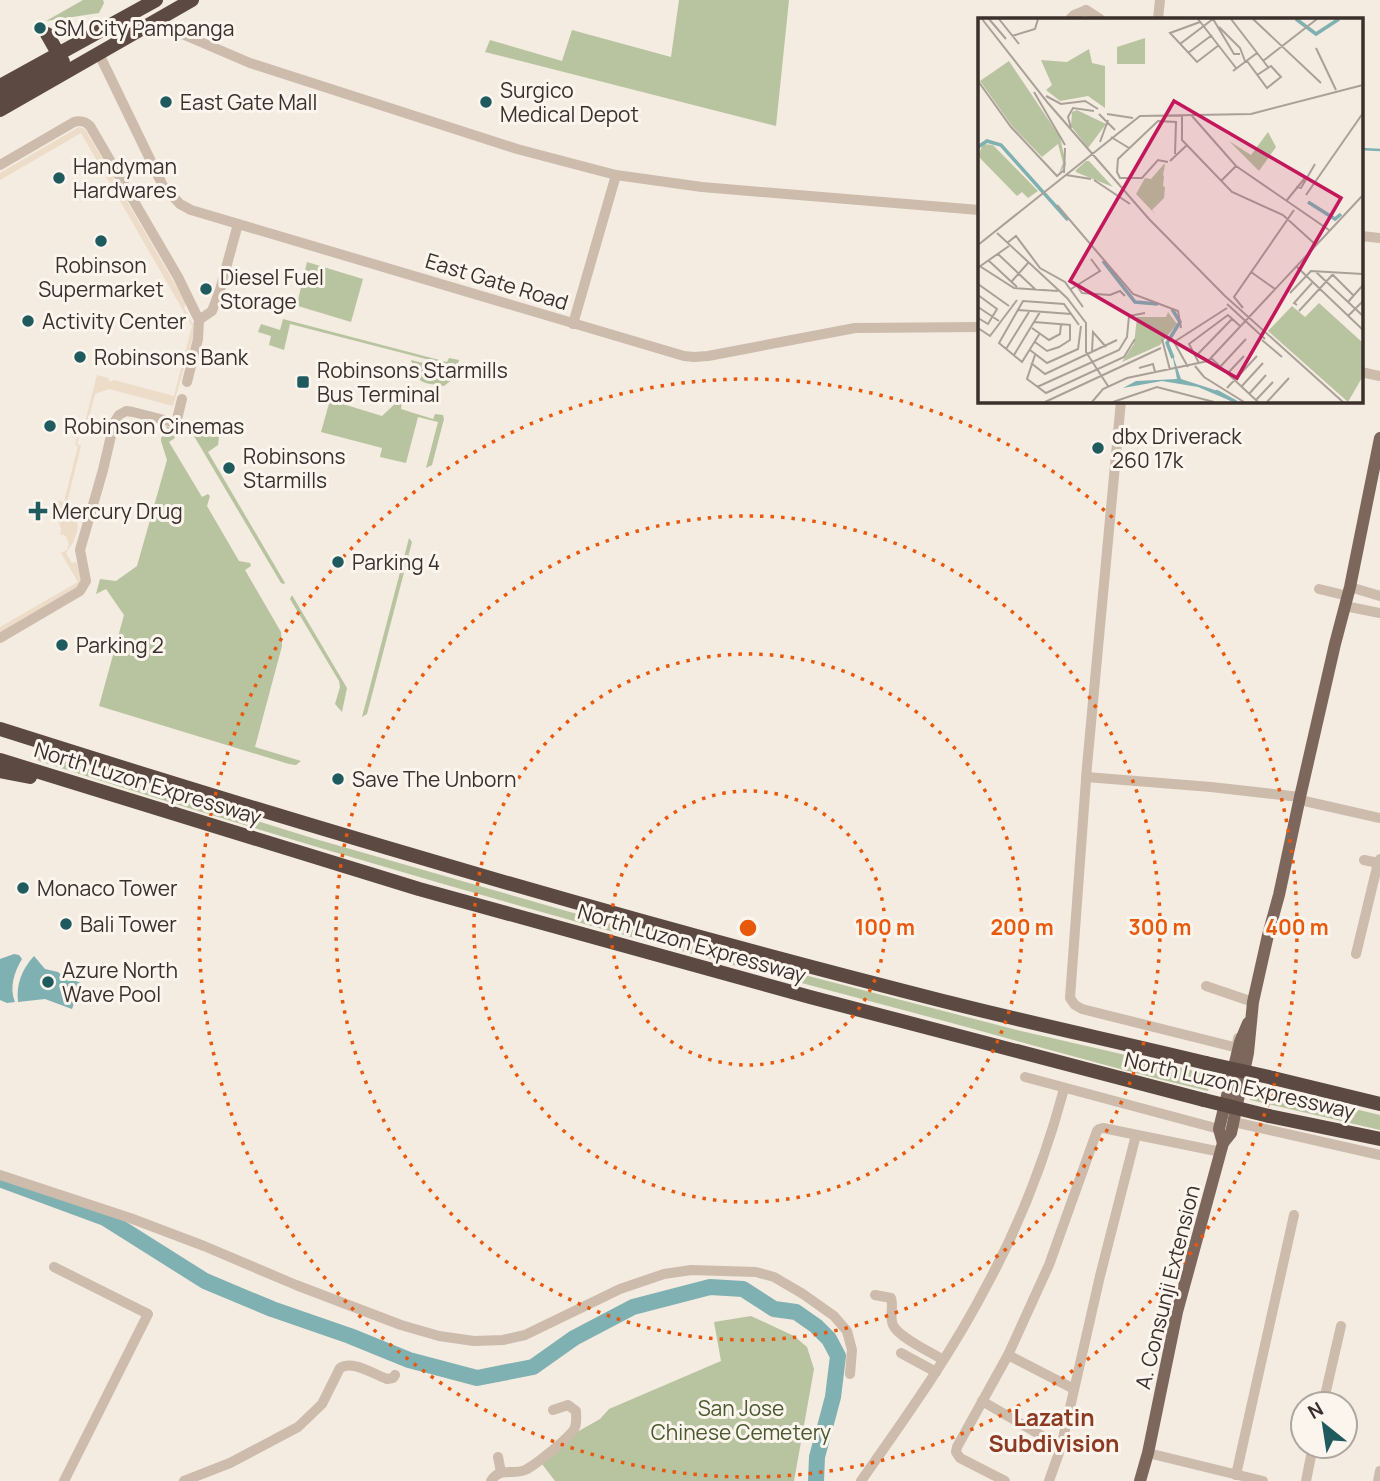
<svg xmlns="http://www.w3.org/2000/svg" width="1380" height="1481" font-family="Manrope,sans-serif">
	<rect width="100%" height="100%" fill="#f4ebe1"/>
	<g fill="#b8c4a0">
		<path d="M83 0H103L104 3 99 13 46 21Z"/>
		<path d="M679 0H789L776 126 485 52 490 40 562 61 572 30 671 57Z"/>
		<path d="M307 262 363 279 351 322 298 306V300Z"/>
		<path d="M283 319 447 362 449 358 459 360 457 367 290 324 284 350 269 345 271 336 258 332 261 324 280 330Z"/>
		<path d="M411 360 456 371 453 379 444 386C418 382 420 385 411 360Z"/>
		<path d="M330 400 382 416 398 401 402 402 401 409 433 419 435 414 443 415 444 419 432 465 426 468 438 422 418 417 406 463 380 457 382 448 321 432Z"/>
		<path d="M193 425 202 426 201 433 219 437 218 445 208 452 285 583 284 584 281 583 191 431Z"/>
		<path d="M166 426 172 428 175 438 169 442 202 497 208 494 210 496 207 506 239 561 250 563 251 566 245 570 281 632 282 646 255 747 301 761 296 765 289 764 99 706 124 615 106 589 96 594 100 579 116 581 137 566 167 460 161 441V438L168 430Z"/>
		<path d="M409 538 412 542 367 714 362 717Z"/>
		<path d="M292 595 347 688 342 712 335 704 340 687 339 681 290 599Z"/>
		<path d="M37 753 312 838 661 938 1021 1031 1213 1075 1208 1091C1107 1067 1008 1038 907 1011 616 935 326 853 39 761L35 758Z"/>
		<path d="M1254 1085 1380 1115V1130L1250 1100Z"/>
		<path d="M751 1316 794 1336 807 1347 814 1369 794 1481H555L542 1464 577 1432 600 1419 609 1409 721 1361 714 1322Z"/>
	</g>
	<path fill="#ecdcc8" d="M79 127 85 129 186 303 184 308 192 323 195 322 196 326 173 406 109 389 95 394 84 436 79 435 77 444 81 446 67 502 75 512 78 527 74 541 66 553 72 563 76 562 83 578 80 587 0 633V627L78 582 61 553 67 550 69 544 66 536 60 534 61 529 58 520 50 514 54 500 64 502 78 446 75 445 78 433 82 434 97 375 108 378 110 382 114 380 174 396 192 326 81 133 0 180V173Z"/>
	<g fill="#7fb0b2">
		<path d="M14 954 19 955 22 959C14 972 9 988 15 1002L7 1003 0 1000V959Z"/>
		<path d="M34 956 45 969 58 972 68 981H76L81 983 72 1009 45 999 18 1002C16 984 22 969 34 956Z"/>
	</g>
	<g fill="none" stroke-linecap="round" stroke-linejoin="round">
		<path stroke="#7fb0b2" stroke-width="2.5" d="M1361 149 1380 150"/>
		<path stroke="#7fb0b2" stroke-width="16" d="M2 1180 105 1218 205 1281 272 1309 350 1336 409 1360 477 1378 533 1367 574 1338 633 1307 710 1287 743 1289 774 1309 796 1312 816 1326 829 1339 838 1356 833 1397 817 1457 816 1481"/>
		<g stroke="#cdbbac" stroke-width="10">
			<path d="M1086 10 1100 19"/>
			<path d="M1070 19 1074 15 1086 10"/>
			<path d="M1158 19 1160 0"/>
			<path d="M154 22 250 63 517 149 616 175 702 187 979 210"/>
			<path d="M99 54 163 186 180 204 191 210 684 356 694 357 708 356 855 328 979 327"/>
			<path d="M0 165 74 122C81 120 85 121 90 126L178 277 199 320 198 339 187 382"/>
			<path d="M1361 236 1380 238"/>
			<path d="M199 320 212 311 220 290 238 224"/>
			<path d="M573 324 616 175"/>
			<path d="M1361 372 1380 376"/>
			<path d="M1121 401 1087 766 1070 998 1075 1005 1082 1009 1234 1047 1237 1045 1238 1038"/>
			<path d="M1350 587 1380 596"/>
			<path d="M1319 589 1348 596"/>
			<path d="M1345 606 1380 613"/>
			<path d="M0 638 80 591 86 581 80 550 103 470 114 423 119 415 126 411 133 412 176 423 182 399"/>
			<path d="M1086 777 1211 787 1300 797"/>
			<path d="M1300 800 1380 818"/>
			<path d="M1364 860 1378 863 1380 859"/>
			<path d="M1356 954 1378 863"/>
			<path d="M1206 986 1253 1002"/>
			<path d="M1025 1077 1219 1129"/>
			<path d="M1234 1122 1380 1155"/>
			<path d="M0 1175 130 1218 204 1246 296 1285 401 1325 439 1336 474 1341 503 1340 525 1335 620 1289 664 1274 691 1270 756 1272 774 1277 803 1294 834 1316 847 1331 852 1350 850 1374"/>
			<path d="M54 1267 148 1314 64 1481"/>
			<path d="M875 1295 891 1298C894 1307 889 1316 893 1325 899 1338 931 1352 943 1360"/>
			<path d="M901 1353 936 1372"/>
			<path d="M1008 1355 1074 1389"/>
			<path d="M982 1401 1061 1447"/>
			<path d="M1323 1404 1341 1326"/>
			<path d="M1148 1453 1263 1481"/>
			<path d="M498 1457 501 1472"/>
			<path d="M1236 1475 1294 1215"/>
			<path d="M184 1481 230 1463 298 1427 322 1404 340 1368C353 1360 373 1374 387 1379L393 1378 395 1375"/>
			<path d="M491 1481C499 1467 513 1475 525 1470 534 1466 572 1436 575 1427 577 1423 576 1416 576 1411L568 1405 553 1410"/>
			<path d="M861 1481C906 1417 952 1353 988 1283 1021 1222 1046 1156 1064 1089"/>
			<path d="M1005 1481 960 1458 956 1452 957 1447 1008 1355 1049 1265 1097 1131 1099 1129 1103 1128 1221 1152"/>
			<path d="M1049 1481 1061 1447 1100 1276 1136 1135"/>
			<path d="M1306 1481 1313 1446"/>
			<path d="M1378 1481 1380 1471"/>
		</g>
		<g stroke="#7d675c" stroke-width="12">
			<path d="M1223 1143 1219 1129 1240 1042 1248 1023"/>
			<path d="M1140 1481 1148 1453 1177 1312 1223 1143 1231 1133 1248 1053 1253 1002 1268 935 1279 895 1300 797 1335 644 1350 587 1380 438"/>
		</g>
		<g stroke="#5c4a42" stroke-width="14">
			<path d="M47 34 63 62"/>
			<path d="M0 86 156 0"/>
			<path d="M0 97 57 66"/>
			<path d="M0 110 192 0"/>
			<path d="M0 729C312 828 626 921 943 1001 1030 1023 1119 1042 1206 1063"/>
			<path d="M0 760 419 889 810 997 1204 1100"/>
			<path d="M0 771 30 777"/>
			<path d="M1273 1078 1380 1104"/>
			<path d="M1269 1116 1380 1139"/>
		</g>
		<g stroke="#5c4a42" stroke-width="14">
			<path d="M1206 1063 1273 1078"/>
			<path d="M1204 1100 1269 1116"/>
		</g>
	</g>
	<g fill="none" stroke="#e8590c" stroke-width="3.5" stroke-dasharray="3.5 7">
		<circle cx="748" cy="928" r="137"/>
		<circle cx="748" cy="928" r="274"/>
		<circle cx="748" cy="928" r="412"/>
		<circle cx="748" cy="928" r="549"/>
	</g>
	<g fill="#1f5a5e" stroke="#fbf5ee" stroke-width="2.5">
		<circle cx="40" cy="28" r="7"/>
		<circle cx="166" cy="102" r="7"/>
		<circle cx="486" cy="102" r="7"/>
		<circle cx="59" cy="178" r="7"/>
		<circle cx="101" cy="241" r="7"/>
		<circle cx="206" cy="289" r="7"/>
		<circle cx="28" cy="321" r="7"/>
		<circle cx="80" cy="357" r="7"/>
		<rect x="296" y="375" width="14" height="14" rx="3.5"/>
		<circle cx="50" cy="426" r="7"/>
		<circle cx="1098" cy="448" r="7"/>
		<circle cx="229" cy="468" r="7"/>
		<path d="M34.5 500.5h7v7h7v7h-7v7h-7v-7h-7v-7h7z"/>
		<circle cx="338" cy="562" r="7"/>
		<circle cx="62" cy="645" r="7"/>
		<circle cx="338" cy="779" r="7"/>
		<circle cx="23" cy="888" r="7"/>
		<circle cx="66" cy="924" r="7"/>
		<circle cx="48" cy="982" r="7"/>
	</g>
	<g text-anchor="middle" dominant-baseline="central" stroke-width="6" stroke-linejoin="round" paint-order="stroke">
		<g font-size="21" fill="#3b302b" stroke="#fbf5ee" text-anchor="start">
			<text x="54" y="28">SM City Pampanga</text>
			<text x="500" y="90">Surgico<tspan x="500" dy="24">Medical Depot</tspan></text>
			<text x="180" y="102">East Gate Mall</text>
			<text x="73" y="166">Handyman<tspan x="73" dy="24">Hardwares</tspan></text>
			<text x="101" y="265" text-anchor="middle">Robinson<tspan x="101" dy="24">Supermarket</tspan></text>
			<text x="220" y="277">Diesel Fuel<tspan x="220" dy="24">Storage</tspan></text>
			<text x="42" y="321">Activity Center</text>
			<text x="94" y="357">Robinsons Bank</text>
			<text x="317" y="370">Robinsons Starmills<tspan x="317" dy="24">Bus Terminal</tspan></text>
			<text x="64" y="426">Robinson Cinemas</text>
			<text x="1112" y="436">dbx Driverack<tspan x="1112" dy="24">260 17k</tspan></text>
			<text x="243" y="456">Robinsons<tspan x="243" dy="24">Starmills</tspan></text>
			<text x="52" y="511">Mercury Drug</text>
			<text x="352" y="562">Parking 4</text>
			<text x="76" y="645">Parking 2</text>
			<text x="352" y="779">Save The Unborn</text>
			<text x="37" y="888">Monaco Tower</text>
			<text x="80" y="924">Bali Tower</text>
			<text x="62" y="970">Azure North<tspan x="62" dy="24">Wave Pool</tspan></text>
		</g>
		<g font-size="21" fill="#3b302b" stroke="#fbf5ee">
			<text transform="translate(497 281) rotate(17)">East Gate Road</text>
			<text transform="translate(148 783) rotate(17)">North Luzon Expressway</text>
			<text transform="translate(692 943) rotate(16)">North Luzon Expressway</text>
			<text transform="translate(1240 1085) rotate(13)">North Luzon Expressway</text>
			<text transform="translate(1167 1287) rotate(-76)">A. Consunji Extension</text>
		</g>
		<g font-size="21" fill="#4a5a2e" stroke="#fbf5ee">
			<text x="741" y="1408">San Jose<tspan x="741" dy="24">Chinese Cemetery</tspan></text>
		</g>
		<g font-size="23" font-weight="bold" fill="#8c3b22" stroke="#fbf5ee">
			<text x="1054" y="1417">Lazatin<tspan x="1054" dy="26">Subdivision</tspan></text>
		</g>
	</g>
	<g transform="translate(978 18)">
		<rect width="385" height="385" fill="#f4ebe1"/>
		<path d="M167 20V46H139V29ZM111 31 114 45 127 48V90L110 78 82 83 68 72 74 67 63 42 89 44ZM31 43 82 119 88 147 81 155 85 145 80 126 64 139 34 108 2 63ZM99 92 128 106 110 130 93 108 94 94ZM290 114 298 129 281 153 251 123 273 137ZM5 126 15 127 60 173 50 180 44 174 39 178 0 138ZM108 143H111L135 169 100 155 97 153ZM186 146 187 147 185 157 186 158 185 168 187 169 186 180 174 192 178 197 158 176 167 160 173 161ZM341 285 385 325V358L370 384 290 313 314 288 327 299ZM190 294 199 306 182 327 144 344 156 326 159 299H188Z" fill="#b8c4a0"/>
		<path d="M194 335 203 361 243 374 253 383 220 369 184 363 145 370 119 384 158 363 199 361Z" fill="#7fb0b2"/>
		<path fill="none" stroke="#7fb0b2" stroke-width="3.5" d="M318 1 338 16 361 1M0 129 9 123 23 127 90 202M330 184 357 201 363 196M125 243 157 284 180 286M194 291 202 304 189 325 195 340M238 373 258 384"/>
		<path fill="none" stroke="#aaa098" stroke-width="2" d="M4 1 70 85 171 201 247 278 365 384M11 1 28 21M21 1 41 26M220 1 258 50M253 1 290 49M275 1 343 65M222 4 192 15 219 44 241 27M241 9 262 30 267 43M34 18 57 11 60 1M202 26 235 1 256 36H262M338 30 358 72M210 35 234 17M269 43 289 70 303 59 293 48 279 57M285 43 339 1M255 53 279 35M0 63 33 109 79 158 86 152M56 74 87 127M68 78 83 86 107 83 120 91M121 96 137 112M129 96 155 100M204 98V122L254 174 305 197 338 227M214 98 258 148 351 212M93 110 90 99 95 90 116 93M133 119 151 130M122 124 130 102M192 143 209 127M190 144 180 142 164 160H142L139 154 140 141 180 103 198 104 197 136M86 155 87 130M88 157 113 161M116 162 152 186M243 163 258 148M318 169 323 170 337 146M328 177 385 95M309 182 327 160M79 187 155 276 200 293 203 310M19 215 89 280 108 305V334L130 368M29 225 38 218 62 250 87 264 105 289M0 227 162 98 273 96 385 67M20 236 58 272M10 242 39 269M0 247 36 270 80 273M1 249 31 228M319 249 385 312M273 254 297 271M338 254 385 298M355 257 375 277M34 263 50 245M0 266 31 288M99 268 104 275 132 277 142 273 147 278M93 271 122 253 113 241M312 275 333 253 385 256M0 277 19 291 10 306 0 300M370 284 385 267M249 286 287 321M319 287 316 285 334 265M0 289 21 303M265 290 256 279 316 192M40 292 93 296M321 293 357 254M370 298 385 283M56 304 93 307M0 310 12 318 39 282M54 310 71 322 82 316 83 306M62 315 44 344 21 325 45 283 86 286 101 307M184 321 192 352M284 322 304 339M57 324 69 333 81 329 92 322V307M28 331 51 294M52 332 69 345 100 331 103 308M114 334 115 314 128 329M36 337 62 294M57 337 49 361 68 375 146 339 157 321M217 339 254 301M233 340 280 384M53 345 67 356 139 322M221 345 211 326 250 297 262 308M217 348 226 359 266 384M210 349 196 324 249 290M242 349 268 321M161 350 175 346 177 354M250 355 266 338M59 369 141 332 149 319 151 298 167 295M263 369 285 345M249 370 279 338M271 376 288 357M278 382 295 364M67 384 183 330M114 384 125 371 149 360 230 343 385 177M135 384 179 369 236 384M289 384 311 360"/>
		<path fill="#c2185b" fill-opacity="0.15" stroke="#c2185b" stroke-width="3.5" d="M196 83 363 180 259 360 92 263Z"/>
		<rect width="385" height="385" fill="none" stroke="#3b302b" stroke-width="3.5"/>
	</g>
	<circle cx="748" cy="928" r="10" fill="#e8590c" stroke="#fbf5ee" stroke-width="3.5"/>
	<g font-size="21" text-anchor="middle" font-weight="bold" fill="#e8590c" stroke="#fbf5ee" stroke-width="6" stroke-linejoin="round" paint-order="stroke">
		<text x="885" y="935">100 m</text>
		<text x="1022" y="935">200 m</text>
		<text x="1160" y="935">300 m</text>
		<text x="1297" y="935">400 m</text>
	</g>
	<g transform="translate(1324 1425) rotate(330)"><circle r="33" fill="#fbf5ee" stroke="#aea6a0" stroke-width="2"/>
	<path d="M0-5L12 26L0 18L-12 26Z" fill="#1f5a5e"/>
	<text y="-10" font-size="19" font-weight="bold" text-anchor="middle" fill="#3b302b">N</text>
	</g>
</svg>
